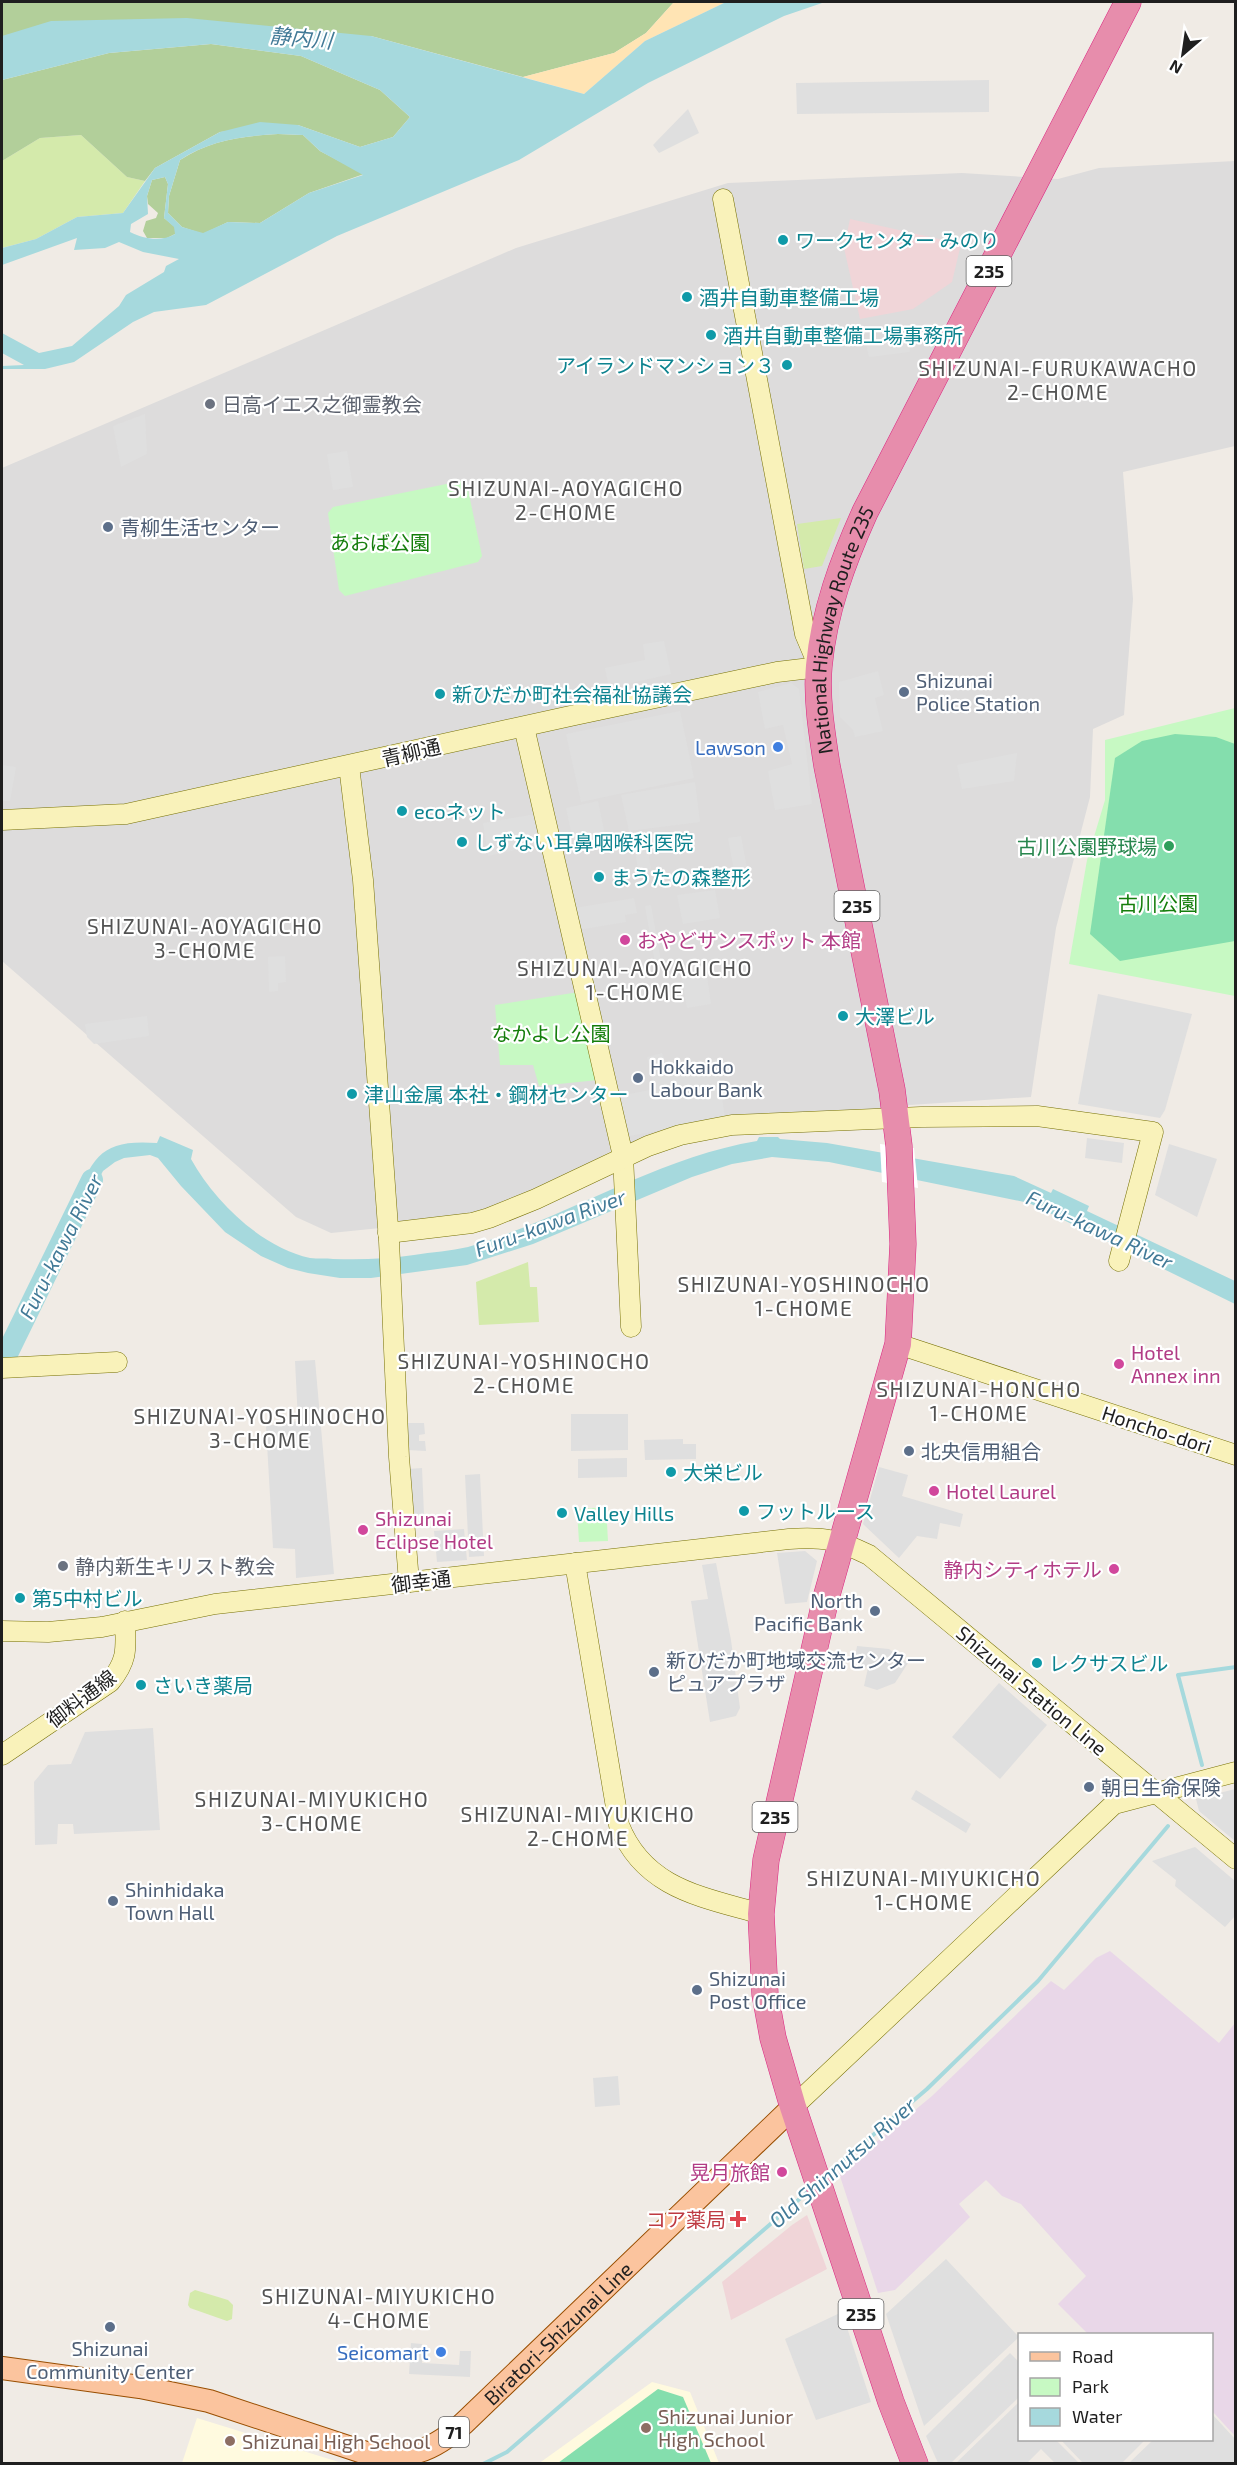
<svg xmlns="http://www.w3.org/2000/svg" width="1237" height="2465" font-family="'Exo 2','Noto Sans JP',sans-serif">
	<rect width="100%" height="100%" fill="#f0ebe5"/>
	<path fill="#dddcdc" d="M1235 161V446L1123 472 1133 599 1124 715 1093 729 1090 797 1056 928 1031 1097 910 1105 615 1149 511 1206 459 1220 331 1233 296 1217 2 961V468L516 248 728 183 962 173 1058 179 1099 168Z"/>
	<g fill="#f0d5d8">
		<path d="M850 219 961 244 952 282 913 309 860 319 844 248Z"/>
		<path d="M807 2215 827 2269 731 2320 722 2282 792 2225Z"/>
	</g>
	<path fill="#e9d7e8" d="M1110 1951 1219 2043 1235 2023V2436L1212 2411V2334H1088L1058 2304 1086 2276 1021 2204 1002 2196 986 2180 959 2204 970 2217 895 2290 878 2293 839 2173 932 2096 1051 1981 1064 1990 1096 1958Z"/>
	<g fill="#fffadf">
		<path d="M652 2382 690 2392 719 2463 538 2464Z"/>
		<path d="M197 2418 342 2463H182Z"/>
	</g>
	<g fill="#d4eaab">
		<path d="M81 135 127 177 145 181 123 213 77 217 36 239 2 248V161L40 138Z"/>
		<path d="M841 518 822 566 804 569 797 524Z"/>
		<path d="M528 1262 530 1287H537L539 1322 479 1325 476 1282Z"/>
		<path d="M195 2290 228 2300 233 2305 232 2319 227 2321 190 2308 188 2305 190 2293Z"/>
	</g>
	<g fill="#b2cf9a">
		<path d="M2 2H674L646 33 614 53 523 77 371 36H2Z"/>
		<path d="M211 44 301 56 380 90 410 117 393 137 360 147 298 125 220 132 155 168 145 181 127 177 81 135 40 138 2 161V80L109 53Z"/>
		<path d="M278 134 303 135 320 151 364 174 309 193 260 223 228 222 203 234 182 227 168 213 169 196 180 160C210 140 242 136 278 134Z"/>
		<path d="M165 177 168 184 164 218 175 227V234L167 238H147L143 231 146 221 156 218 158 213 148 204 147 196 152 180Z"/>
	</g>
	<path fill="#ffe4b4" d="M674 2H726L645 41 584 94 523 77 614 53 646 33Z"/>
	<g fill="#c7f9c3">
		<path d="M461 481 467 485 482 556 478 562 345 596 339 590 328 513 333 507Z"/>
		<path d="M1235 708V996L1069 964 1087 860 1105 800V740Z"/>
		<path d="M579 992 598 1080 539 1086 533 1065H500L495 1005Z"/>
		<path d="M606 1507 608 1541 579 1542 577 1509Z"/>
	</g>
	<g fill="#84dead">
		<path d="M1175 734 1216 737 1235 744V941L1120 961 1090 934 1115 758 1142 741Z"/>
		<path d="M658 2389 683 2397 711 2463H558Z"/>
	</g>
	<g fill="#dfdfdf">
		<path d="M989 80V112L797 114 796 83Z"/>
		<path d="M688 109 699 133 659 153 653 145Z"/>
		<path d="M907 338 910 352 869 357 866 344Z"/>
		<path d="M145 414 147 454 121 467 113 426Z"/>
		<path d="M347 451 353 487 333 490 327 454Z"/>
		<path d="M664 641 671 674 609 688 605 668 645 660 643 644Z"/>
		<path d="M878 671 884 695 875 698 883 731 855 737 853 730 840 717 839 682Z"/>
		<path d="M791 683 799 689 812 804 775 810 768 771 792 764 783 725 765 729 758 692Z"/>
		<path d="M680 711 694 778 581 802 566 734Z"/>
		<path d="M1017 753 1014 781 962 789 957 765Z"/>
		<path d="M2 765 16 767 10 801H2Z"/>
		<path d="M695 782 700 822 629 831 621 795Z"/>
		<path d="M598 801 605 835 573 841 566 808Z"/>
		<path d="M536 814 542 844 488 856 483 823Z"/>
		<path d="M741 836 748 874 735 876 728 838Z"/>
		<path d="M646 840 651 869 638 871 634 842Z"/>
		<path d="M715 890 720 918 683 924 677 895Z"/>
		<path d="M634 898 637 913 625 915 626 922 578 930 574 908Z"/>
		<path d="M651 905 661 962 655 963 645 906Z"/>
		<path d="M285 956 286 982 278 983V991L269 992 268 957Z"/>
		<path d="M706 969 711 1004 687 1008 681 973Z"/>
		<path d="M1098 994 1192 1014 1165 1110 1160 1118 1078 1104Z"/>
		<path d="M147 1016 149 1036 94 1044 87 1037 85 1024Z"/>
		<path d="M662 1053 668 1069 717 1059 725 1119 629 1136 619 1096 655 1089 647 1057Z"/>
		<path d="M1087 1138 1124 1143 1122 1163 1085 1158Z"/>
		<path d="M1169 1144 1217 1159 1197 1217 1155 1195Z"/>
		<path d="M315 1360 334 1574 296 1578 295 1549 273 1548 266 1426 298 1421 295 1361Z"/>
		<path d="M571 1414H628V1450L571 1451Z"/>
		<path d="M406 1423H424L425 1434 419 1435V1441H425L426 1451 407 1450Z"/>
		<path d="M683 1439V1444H696V1459L645 1460 644 1440Z"/>
		<path d="M627 1458V1477L578 1478V1459Z"/>
		<path d="M879 1467 908 1475 902 1496 963 1514 960 1527 940 1523 937 1539 917 1536 899 1558 863 1524Z"/>
		<path d="M422 1468 424 1514 411 1515 408 1469Z"/>
		<path d="M480 1474 484 1556 469 1557 465 1475Z"/>
		<path d="M464 1529 467 1560 437 1562 434 1531Z"/>
		<path d="M805 1551 817 1561 807 1602 785 1604 777 1553Z"/>
		<path d="M716 1563 731 1640 740 1708 736 1716 710 1722 691 1601 708 1599 702 1565Z"/>
		<path d="M857 1646 889 1649 908 1663 895 1683 877 1690 864 1686 868 1668 854 1663Z"/>
		<path d="M999 1683 1047 1725 1000 1779 952 1737Z"/>
		<path d="M153 1728 160 1830 74 1834 73 1824H58L57 1844 35 1845 34 1782 48 1765 71 1764 85 1732Z"/>
		<path d="M1235 1789H1236L1235 1841 1199 1811 1196 1799Z"/>
		<path d="M916 1790 971 1824 966 1833 911 1799Z"/>
		<path d="M1195 1847 1235 1881V1916L1225 1927 1175 1886 1176 1880 1152 1861Z"/>
		<path d="M618 2076 620 2105 595 2107 593 2078Z"/>
		<path d="M946 2259 1019 2337 924 2426 886 2314Z"/>
		<path d="M842 2312 871 2402 816 2420 785 2339Z"/>
		<path d="M411 2343 422 2344V2363L459 2365 460 2351H471L470 2377 409 2374Z"/>
		<path d="M1010 2353 1019 2362V2397L951 2463H938L926 2436Z"/>
		<path d="M1019 2402 1020 2440H1056L1079 2463H1055L1041 2449 1027 2463H956Z"/>
		<path d="M1212 2414 1235 2439V2463H1129L1153 2440H1212Z"/>
		<path d="M1061 2440H1145L1121 2464 1083 2463Z"/>
	</g>
	<g fill="#a6d9dd" fill-rule="evenodd">
		<path d="M726 2H825L784 16 648 83 519 160 337 236 206 305 154 312 133 322 74 362 45 369H2V366L24 365 2 353V333L39 353 72 346 119 306 126 295 164 272 166 266 179 259 143 252 119 242 105 248 74 250 77 238 2 265V248L36 239 77 217 123 213 155 168 220 132 260 122 298 125 360 147 393 137 410 117 380 90 301 56 211 44 109 53 2 80V36L51 21 187 18 371 36 584 94 645 41ZM278 134 303 135 320 151 363 175 309 193 260 223 228 222 203 233 182 227 168 213 169 196 180 160C210 140 243 136 278 134ZM165 177 168 184 164 218 174 227 175 234C161 242 144 239 130 232L131 224 148 214 147 196 152 180Z"/>
		<path d="M160 1136 193 1150 191 1159C215 1202 261 1247 310 1258 318 1259 326 1258 333 1259 362 1260 386 1259 414 1255 432 1252 451 1251 468 1247 567 1218 655 1158 757 1141L759 1137H778L780 1139 827 1143 1014 1176 1051 1193 1053 1189 1089 1206 1087 1211 1235 1281V1304L1029 1203 829 1162 772 1157 732 1164 692 1177 533 1244 467 1265 371 1278H340L308 1273 288 1268 261 1256 225 1232 181 1186 158 1158 150 1155 124 1158 115 1162 103 1171 84 1208 73 1203C94 1156 101 1139 157 1143Z"/>
	</g>
	<path fill="#fff" d="M880 1144 914 1148 918 1188 882 1182Z"/>
	<g fill="none" stroke-linecap="round" stroke-linejoin="round">
		<g stroke="#a6d9dd" stroke-width="4">
			<path d="M1202 1765 1178 1675 1236 1667"/>
			<path d="M825 2176 927 2089 1038 1981 1168 1826"/>
			<path d="M483 2464 507 2452 811 2189"/>
		</g>
		<path stroke="#a6d9dd" stroke-width="22" d="M2 1364 92 1180"/>
		<defs>
			<g id="secondary">
				<path d="M524 727 623 1156 631 1327"/>
				<path d="M349 766 363 880 389 1241 399 1457 409 1582"/>
				<path d="M2 820 126 814 575 715 777 672 819 667 805 634 723 199"/>
				<path d="M388 1233 472 1223 489 1218 536 1199 648 1146 680 1135 732 1125 921 1117 1037 1116 1153 1132 1119 1261"/>
				<path d="M898 1344 1236 1455"/>
				<path d="M2 1368 117 1362"/>
				<path d="M575 1563 619 1825C644 1889 703 1897 761 1914"/>
				<path d="M2 1631 48 1632 102 1627 215 1604 789 1539C824 1536 838 1540 869 1555L1236 1859"/>
				<path d="M2 1755 110 1682C128 1660 126 1649 125 1621"/>
				<path d="M793 2107 1114 1804 1236 1772"/>
			</g>
			<g id="primary">
				<path id="s1" d="M2 2368 140 2387 209 2401 366 2453C409 2459 432 2452 464 2423L793 2107"/>
			</g>
			<g id="highway">
				<path id="s2" d="M915 2464 891 2402 793 2107 773 2038 765 1994 761 1914 766 1860 826 1598 898 1344 903 1244 899 1146 892 1090 827 766C822 734 816 698 819 666 824 611 843 561 865 512L1128 2"/>
			</g>
		</defs>
		<use href="#secondary" stroke="#777105" stroke-width="21"/>
		<use href="#primary" stroke="#994e01" stroke-width="24"/>
		<use href="#highway" stroke="#db2580" stroke-width="27"/>
		<use href="#secondary" stroke="#f9f2ba" stroke-width="20"/>
		<use href="#primary" stroke="#fbc49e" stroke-width="22"/>
		<use href="#highway" stroke="#e78dac" stroke-width="26"/>
	</g>
	<g fill="#0f9aa8" stroke="#fff" stroke-width="2">
		<circle cx="783" cy="240" r="6"/>
		<circle cx="687" cy="297" r="6"/>
		<circle cx="711" cy="335" r="6"/>
		<circle cx="787" cy="365" r="6"/>
		<circle cx="440" cy="694" r="6"/>
		<circle cx="402" cy="811" r="6"/>
		<circle cx="462" cy="842" r="6"/>
		<circle cx="599" cy="877" r="6"/>
		<circle cx="843" cy="1016" r="6"/>
		<circle cx="352" cy="1094" r="6"/>
		<circle cx="671" cy="1472" r="6"/>
		<circle cx="744" cy="1511" r="6"/>
		<circle cx="562" cy="1513" r="6"/>
		<circle cx="20" cy="1598" r="6"/>
		<circle cx="1037" cy="1663" r="6"/>
		<circle cx="141" cy="1685" r="6"/>
	</g>
	<g fill="#6b7280" stroke="#fff" stroke-width="2">
		<circle cx="210" cy="404" r="6"/>
		<circle cx="63" cy="1566" r="6"/>
	</g>
	<g fill="#5c6f8a" stroke="#fff" stroke-width="2">
		<circle cx="108" cy="527" r="6"/>
		<circle cx="904" cy="692" r="6"/>
		<circle cx="638" cy="1078" r="6"/>
		<circle cx="909" cy="1451" r="6"/>
		<circle cx="875" cy="1611" r="6"/>
		<circle cx="654" cy="1672" r="6"/>
		<circle cx="1089" cy="1787" r="6"/>
		<circle cx="113" cy="1901" r="6"/>
		<circle cx="697" cy="1990" r="6"/>
		<circle cx="110" cy="2327" r="6"/>
	</g>
	<g fill="#3f7fe0" stroke="#fff" stroke-width="2">
		<circle cx="778" cy="747" r="6"/>
		<circle cx="441" cy="2352" r="6"/>
	</g>
	<circle fill="#2e9e5b" stroke="#fff" stroke-width="2" cx="1169" cy="846" r="6"/>
	<g fill="#d1479c" stroke="#fff" stroke-width="2">
		<circle cx="625" cy="940" r="6"/>
		<circle cx="1119" cy="1364" r="6"/>
		<circle cx="934" cy="1491" r="6"/>
		<circle cx="363" cy="1530" r="6"/>
		<circle cx="1114" cy="1569" r="6"/>
		<circle cx="782" cy="2172" r="6"/>
	</g>
	<path fill="#e0444e" stroke="#fff" stroke-width="2" d="M735 2210h6v6h6v6h-6v6h-6v-6h-6v-6h6z"/>
	<g fill="#8d6e63" stroke="#fff" stroke-width="2">
		<circle cx="646" cy="2428" r="6"/>
		<circle cx="230" cy="2441" r="6"/>
	</g>
	<g text-anchor="middle" dominant-baseline="central" stroke-width="4.5" stroke-linejoin="round" paint-order="stroke">
		<g fill="#fff" stroke="#626262" stroke-width="1.5">
			<rect x="966.5" y="256" width="45" height="30" rx="4.5"/>
			<rect x="834.5" y="891" width="45" height="30" rx="4.5"/>
			<rect x="752.5" y="1802" width="45" height="30" rx="4.5"/>
			<rect x="838.5" y="2299" width="45" height="30" rx="4.5"/>
			<rect x="439" y="2417" width="30" height="30" rx="4.5"/>
		</g>
		<g font-size="18" font-weight="bold" fill="#1f1f1f">
			<text x="989" y="271">235</text>
			<text x="857" y="906">235</text>
			<text x="775" y="1817">235</text>
			<text x="861" y="2314">235</text>
			<text x="454" y="2432">71</text>
		</g>
		<g font-size="20" fill="#0d838f" stroke="#fff" text-anchor="start">
			<text x="795" y="240">ワークセンター みのり</text>
			<text x="699" y="297">酒井自動車整備工場</text>
			<text x="723" y="335">酒井自動車整備工場事務所</text>
			<text x="775" y="365" text-anchor="end">アイランドマンション３</text>
			<text x="452" y="694">新ひだか町社会福祉協議会</text>
			<text x="414" y="811">ecoネット</text>
			<text x="474" y="842">しずない耳鼻咽喉科医院</text>
			<text x="611" y="877">まうたの森整形</text>
			<text x="855" y="1016">大澤ビル</text>
			<text x="364" y="1094">津山金属 本社・鋼材センター</text>
			<text x="683" y="1472">大栄ビル</text>
			<text x="756" y="1511">フットルース</text>
			<text x="574" y="1513">Valley Hills</text>
			<text x="32" y="1598">第5中村ビル</text>
			<text x="1049" y="1663">レクサスビル</text>
			<text x="153" y="1685">さいき薬局</text>
		</g>
		<g font-size="20" fill="#5b616d" stroke="#fff" text-anchor="start">
			<text x="222" y="404">日高イエス之御霊教会</text>
			<text x="75" y="1566">静内新生キリスト教会</text>
		</g>
		<g font-size="20" fill="#4e5e75" stroke="#fff" text-anchor="start">
			<text x="120" y="527">青柳生活センター</text>
			<text x="916" y="680">Shizunai<tspan x="916" dy="23">Police Station</tspan></text>
			<text x="650" y="1066">Hokkaido<tspan x="650" dy="23">Labour Bank</tspan></text>
			<text x="921" y="1451">北央信用組合</text>
			<text x="863" y="1600" text-anchor="end">North<tspan x="863" dy="23">Pacific Bank</tspan></text>
			<text x="666" y="1660">新ひだか町地域交流センター<tspan x="666" dy="23">ピュアプラザ</tspan></text>
			<text x="1101" y="1787">朝日生命保険</text>
			<text x="125" y="1889">Shinhidaka<tspan x="125" dy="23">Town Hall</tspan></text>
			<text x="709" y="1978">Shizunai<tspan x="709" dy="23">Post Office</tspan></text>
			<text x="110" y="2348" text-anchor="middle">Shizunai<tspan x="110" dy="23">Community Center</tspan></text>
		</g>
		<g font-size="20" fill="#157e0c" stroke="#fff">
			<text x="380" y="542">あおば公園</text>
			<text x="1158" y="903">古川公園</text>
			<text x="551" y="1033">なかよし公園</text>
		</g>
		<g font-size="20" fill="#1f1f1f" stroke="#fff">
			<text stroke="none"><textPath href="#s2" startOffset="1886">National Highway Route 235</textPath></text>
			<text transform="translate(411 752) rotate(-13)">青柳通</text>
			<text transform="translate(1157 1429) rotate(18)">Honcho-dori</text>
			<text transform="translate(421 1581) rotate(-7)">御幸通</text>
			<text transform="translate(1032 1690) rotate(40)">Shizunai Station Line</text>
			<text transform="translate(81 1698) rotate(-37)">御料通線</text>
			<text stroke="none"><textPath href="#s1" startOffset="612">Biratori-Shizunai Line</textPath></text>
		</g>
		<g font-size="20" fill="#366cbe" stroke="#fff" text-anchor="end">
			<text x="766" y="747">Lawson</text>
			<text x="429" y="2352">Seicomart</text>
		</g>
		<g font-size="20" fill="#27864d" stroke="#fff" text-anchor="end">
			<text x="1157" y="846">古川公園野球場</text>
		</g>
		<g font-size="20" fill="#b23c85" stroke="#fff" text-anchor="start">
			<text x="637" y="940">おやどサンスポット 本館</text>
			<text x="1131" y="1352">Hotel<tspan x="1131" dy="23">Annex inn</tspan></text>
			<text x="946" y="1491">Hotel Laurel</text>
			<text x="375" y="1518">Shizunai<tspan x="375" dy="23">Eclipse Hotel</tspan></text>
			<text x="1102" y="1569" text-anchor="end">静内シティホテル</text>
			<text x="770" y="2172" text-anchor="end">晃月旅館</text>
		</g>
		<g font-size="20" fill="#be3a42" stroke="#fff" text-anchor="end">
			<text x="726" y="2219">コア薬局</text>
		</g>
		<g font-size="20" fill="#785e54" stroke="#fff" text-anchor="start">
			<text x="658" y="2416">Shizunai Junior<tspan x="658" dy="23">High School</tspan></text>
			<text x="242" y="2441">Shizunai High School</text>
		</g>
		<g font-size="21" font-style="italic" fill="#427a97" stroke="#fff">
			<text transform="translate(301 37) rotate(5)">静内川</text>
			<text transform="translate(550 1222) rotate(-20)">Furu-kawa River</text>
			<text transform="translate(1100 1229) rotate(25)">Furu-kawa River</text>
			<text transform="translate(60 1246) rotate(-63)">Furu-kawa River</text>
			<text transform="translate(842 2162) rotate(-41)">Old Shinnutsu River</text>
		</g>
		<g font-size="21" letter-spacing="1.5" fill="#525252" stroke="#fff">
			<text x="1058" y="367">SHIZUNAI-FURUKAWACHO<tspan x="1058" dy="24">2-CHOME</tspan></text>
			<text x="566" y="487">SHIZUNAI-AOYAGICHO<tspan x="566" dy="24">2-CHOME</tspan></text>
			<text x="205" y="925">SHIZUNAI-AOYAGICHO<tspan x="205" dy="24">3-CHOME</tspan></text>
			<text x="635" y="967">SHIZUNAI-AOYAGICHO<tspan x="635" dy="24">1-CHOME</tspan></text>
			<text x="804" y="1283">SHIZUNAI-YOSHINOCHO<tspan x="804" dy="24">1-CHOME</tspan></text>
			<text x="524" y="1360">SHIZUNAI-YOSHINOCHO<tspan x="524" dy="24">2-CHOME</tspan></text>
			<text x="979" y="1388">SHIZUNAI-HONCHO<tspan x="979" dy="24">1-CHOME</tspan></text>
			<text x="260" y="1415">SHIZUNAI-YOSHINOCHO<tspan x="260" dy="24">3-CHOME</tspan></text>
			<text x="312" y="1798">SHIZUNAI-MIYUKICHO<tspan x="312" dy="24">3-CHOME</tspan></text>
			<text x="578" y="1813">SHIZUNAI-MIYUKICHO<tspan x="578" dy="24">2-CHOME</tspan></text>
			<text x="924" y="1877">SHIZUNAI-MIYUKICHO<tspan x="924" dy="24">1-CHOME</tspan></text>
			<text x="379" y="2295">SHIZUNAI-MIYUKICHO<tspan x="379" dy="24">4-CHOME</tspan></text>
		</g>
	</g>
	<rect width="1237" height="2465" fill="none" stroke="#1f1f1f" stroke-width="6"/>
	<rect x="1018" y="2333" width="195" height="108" fill="#ffffff" stroke="#a5a5a5" stroke-width="1.5"/>
	<rect x="1030" y="2352" width="30" height="9" fill="#fbc49e" stroke="#a5a5a5" stroke-width="1.5"/>
	<text x="1072" y="2363" font-size="18" fill="#1f1f1f">Road</text>
	<rect x="1030" y="2378" width="30" height="18" fill="#c7f9c3" stroke="#a5a5a5" stroke-width="1.5"/>
	<text x="1072" y="2393" font-size="18" fill="#1f1f1f">Park</text>
	<rect x="1030" y="2408" width="30" height="18" fill="#a6d9dd" stroke="#a5a5a5" stroke-width="1.5"/>
	<text x="1072" y="2423" font-size="18" fill="#1f1f1f">Water</text>
	<g transform="translate(1183 54) rotate(209)" stroke="#ffffff" stroke-width="4.5" paint-order="stroke">
	<path d="M0-4.5L10 22L0 15L-10 22Z" fill="#1f1f1f"/>
	<text y="-9" font-size="16" font-weight="bold" text-anchor="middle" fill="#1f1f1f">N</text>
	</g>
</svg>
